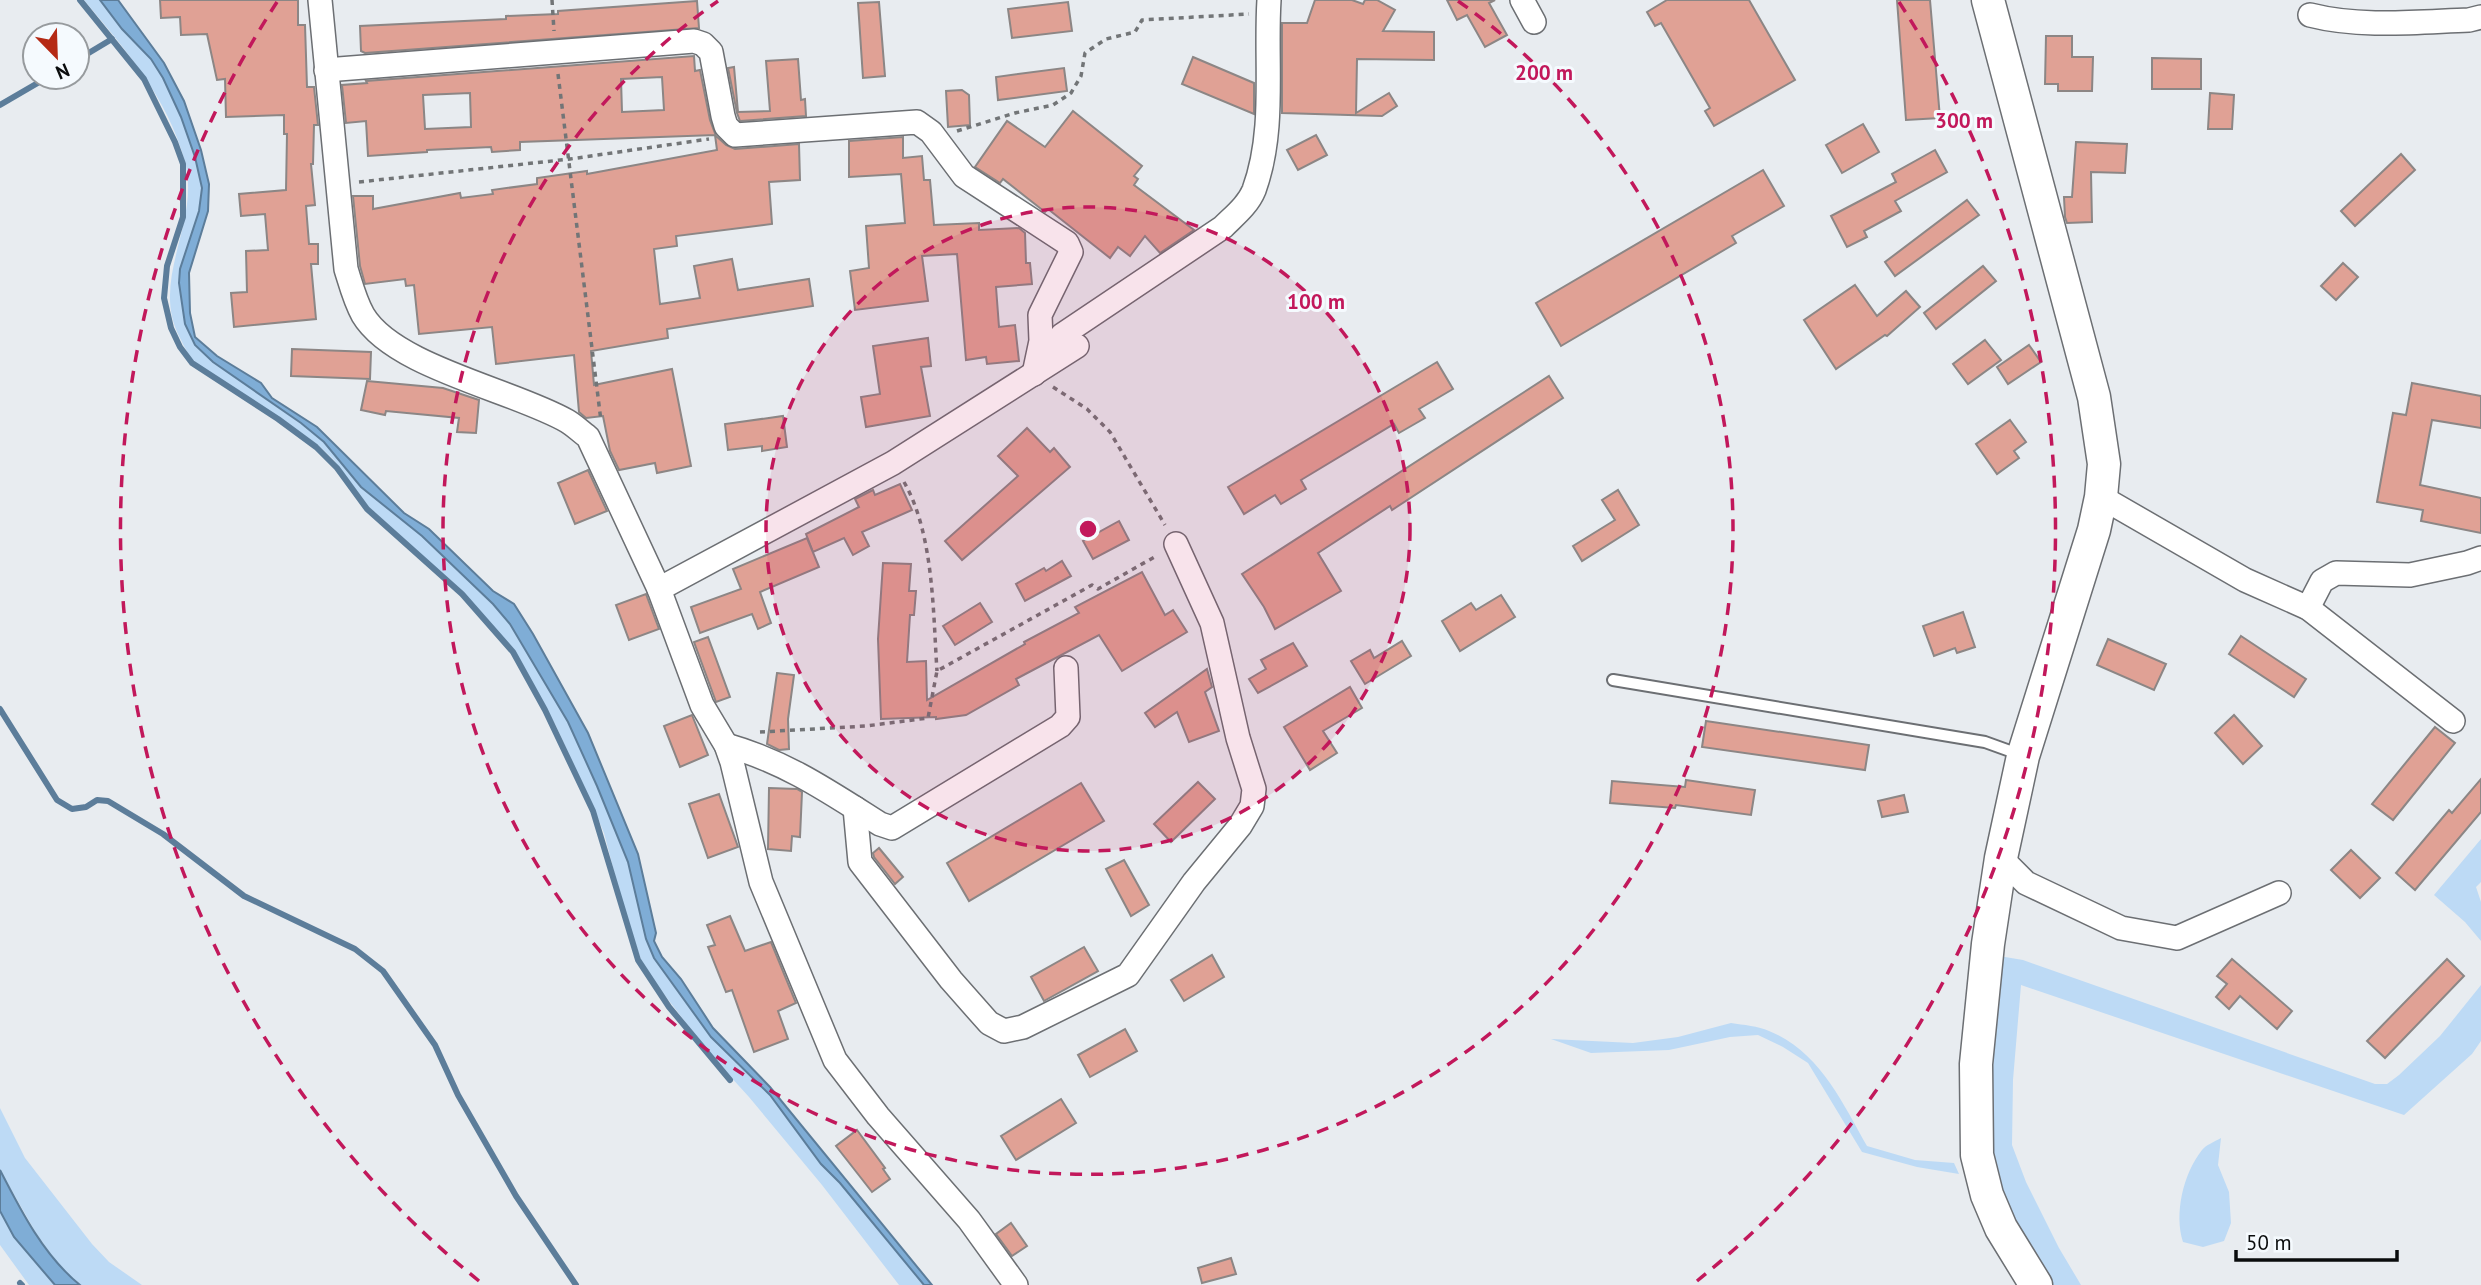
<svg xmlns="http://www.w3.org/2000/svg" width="2481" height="1285" font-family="'PT Sans',sans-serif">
	<rect width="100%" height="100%" fill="#e8ecf0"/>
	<g fill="#bddaf5">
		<path d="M84 0H100L122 29 151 59 163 78 181 117 195 157 202 188 199 211 180 269 179 283 185 324 195 345 213 362 301 423 324 442 361 487 422 536 493 604 510 624 568 722 597 786 628 862 646 939 666 976 711 1037 770 1095 821 1164 840 1183 924 1285H899L822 1185 749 1097 709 1053 660 989 641 960 622 902 604 833 594 809 556 726 515 651 463 592 369 507 333 459 318 445C291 425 263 406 234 388 222 379 205 372 194 361 188 355 184 346 180 338 149 280 201 223 185 162 168 98 125 49 84 0Z"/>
		<path d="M2481 839V882L2476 887 2481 902V941L2465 922 2434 895Z"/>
		<path d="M1999 956 2023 960 2375 1084H2387L2399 1075 2440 1036 2481 985V1041L2472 1054 2404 1115 2021 985 2013 1080 2012 1145 2026 1182 2059 1248 2081 1285H2053L2008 1212 1992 1162 1990 1127Z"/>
		<path d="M1731 1023C1744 1025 1758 1026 1769 1031 1819 1051 1842 1102 1867 1146L1915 1160 1954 1163 1959 1174 1917 1167 1862 1152 1808 1063 1783 1047 1758 1035 1730 1037 1669 1050 1591 1053 1551 1039 1633 1043 1678 1037Z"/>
		<path d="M0 1108 25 1158 92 1244 109 1262 142 1285H80L63 1271 36 1233 0 1170Z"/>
		<path d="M2221 1138 2218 1165 2229 1192 2231 1223 2224 1241 2203 1247 2183 1242C2174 1214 2183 1174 2202 1150 2206 1145 2214 1142 2221 1138Z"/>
		<path d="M0 1211 14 1237 55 1285H29L0 1245Z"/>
	</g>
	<g fill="#7fadd6" stroke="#5c7d9a" stroke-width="2">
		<path d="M100 0H118L164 63 184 101 201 150 209 184 208 211 189 273 190 313 195 337 217 356 261 383 272 398 317 427 404 513 429 529 493 591 514 604 533 634 588 733 638 854 656 933 654 941 662 957 681 979 713 1028 770 1087 932 1285H924L840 1183 821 1164 770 1095 711 1037 654 958 646 939 628 862 597 786 568 722 510 624 493 604 422 536 361 487 324 442 301 423 213 362 195 345 185 324 179 283 180 269 199 211 202 188 195 157 181 117 163 78 151 59 122 29Z"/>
		<path d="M0 1170C21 1211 44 1256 80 1285H55L14 1237 0 1211Z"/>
	</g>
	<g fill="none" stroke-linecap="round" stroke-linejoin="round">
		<g stroke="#5c7d9a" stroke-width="6">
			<path d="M80 0 144 79 175 142 183 164V217L167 266 164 298 171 328 180 347 192 363 278 419 316 447 337 468 367 509 462 594 513 652 545 710 593 811 638 960 669 1007 730 1080"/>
			<path d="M77 60 112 39"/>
			<path d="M0 105 48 77"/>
			<path d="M0 709 57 800 72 809 86 807 97 800 108 801 163 834 244 896 355 949 383 971 435 1045 458 1095 516 1196 576 1285"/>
			<path d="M20 1283 22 1285"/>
		</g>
	</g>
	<g fill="#e0a195" stroke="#8c8685" stroke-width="2" fill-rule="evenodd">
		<path d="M160 0H298V25H305L307 87H314L318 125H314L313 164H311L315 205 306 206 309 244H318V264H311L316 319 234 327 231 293 247 292 246 251 268 250 265 214 241 216 239 194 286 190 287 134H284V115L226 117 225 79 217 80 207 34 181 35 180 17 161 18Z"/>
		<path d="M1315 0H1352L1363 4 1365 0H1377L1395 10 1383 31 1434 32V60L1357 59 1356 113 1389 93 1397 106 1382 116 1282 113V23H1307Z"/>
		<path d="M1447 0H1495L1489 3 1507 35 1485 47 1467 15 1457 20Z"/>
		<path d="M1667 0H1749L1795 80 1714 126 1705 111 1710 108 1661 23 1655 26 1647 12Z"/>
		<path d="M1897 0H1930L1940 118 1906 120Z"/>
		<path d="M697 1 699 28 365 53 361 51 360 26 506 19V16L558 14V11Z"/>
		<path d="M879 2 885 76 863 78 858 3Z"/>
		<path d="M1068 2 1072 31 1012 38 1008 9Z"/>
		<path d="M2046 36H2072V57H2093L2092 91H2058V84H2045Z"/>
		<path d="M694 56 695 71 700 70 710 120 716 136 726 145 735 149 799 144 800 180 769 182 772 224 676 236 677 246 654 249 660 304 700 298 694 266 732 259 738 290 809 279 813 306 667 329 668 338 591 351 594 385 672 369 691 466 657 473 655 463 619 470 610 451 603 416 586 418 579 412 574 355 496 364 492 327 419 334 414 285 406 286 405 279 365 284 360 266 353 196H373V209L460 193 461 198 493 194 492 190 537 184V178L587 171V174L717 150 715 135 520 142V150L492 152 491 147 427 150V152L368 156 366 121 346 123 342 85 367 83 366 81ZM662 77 664 110 622 112 621 79ZM470 93 471 127 425 129 423 95Z"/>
		<path d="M1193 57 1254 83V114L1182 84Z"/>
		<path d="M2152 58 2201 59V89H2152Z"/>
		<path d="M798 59 801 100 805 99 806 116 740 121 737 113 728 68 734 67 738 112 770 111 766 61Z"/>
		<path d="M1064 68 1067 91 998 100 996 77Z"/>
		<path d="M962 90 969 95 970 125 948 127 946 91Z"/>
		<path d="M2210 93 2234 95 2232 129H2208Z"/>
		<path d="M1073 111 1142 166 1134 176 1138 179 1134 185 1194 230 1160 253 1145 236 1130 256 1118 247 1110 258 1048 209 1045 212 1003 179 1000 183 975 167 1007 121 1045 147Z"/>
		<path d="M1863 124 1879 152 1842 173 1826 145Z"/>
		<path d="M1316 135 1327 155 1298 170 1287 150Z"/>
		<path d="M903 137V158L922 156 924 180H930L934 225 979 223V230L1019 228 1025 233 1026 263H1030L1032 284 996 287 999 327 1015 325 1019 361 987 364 986 357 966 360 957 254 922 256 928 301 855 310 850 271 869 268 866 226 905 223 901 174 849 177V141Z"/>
		<path d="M2076 142 2127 144 2125 173 2091 172 2092 222 2067 223 2065 217 2064 197H2072Z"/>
		<path d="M1935 150 1947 172 1895 201 1901 211 1864 231 1867 237 1847 247 1831 216 1896 182 1892 174Z"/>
		<path d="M2401 154 2415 170 2355 226 2341 211Z"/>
		<path d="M1763 170 1784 206 1732 236 1736 243 1561 346 1536 303Z"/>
		<path d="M1967 200 1979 215 1895 276 1885 262Z"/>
		<path d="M2343 263 2358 277 2336 300 2321 286Z"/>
		<path d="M1983 266 1996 281 1936 329 1924 313Z"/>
		<path d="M1855 285 1877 316 1906 291 1920 307 1887 336 1885 335 1836 369 1804 320Z"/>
		<path d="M928 338 931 366 921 367 930 416 866 427 861 397 880 394 873 346Z"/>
		<path d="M1985 340 2001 360 1968 384 1953 364Z"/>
		<path d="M2029 345 2041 362 2008 384 1997 367Z"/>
		<path d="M292 349 371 352 370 379 291 376Z"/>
		<path d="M1437 362 1453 389 1419 409 1425 418 1399 433 1394 424 1301 480 1306 489 1281 504 1275 495 1244 514 1228 487Z"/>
		<path d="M1549 376 1563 398 1392 510 1390 506 1318 553 1341 591 1275 629 1264 607 1242 574Z"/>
		<path d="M367 381 443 388 479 400 476 433 457 432 459 418 386 411 385 415 361 410Z"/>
		<path d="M2412 383 2481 396V428L2432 420 2420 485 2481 498V533L2421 521 2423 510 2377 502 2393 413 2406 415Z"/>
		<path d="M783 416 787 447 762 451V446L728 450 725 424Z"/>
		<path d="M2010 420 2026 442 2014 451 2019 458 1997 474 1976 444Z"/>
		<path d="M1027 428 1050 452 1054 448 1070 467 962 560 945 541 1018 476 998 456Z"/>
		<path d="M588 470 607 511 575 524 558 483Z"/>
		<path d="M900 484 912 510 862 532 869 546 853 555 844 538 813 552 806 534 859 507 855 499 873 490 875 495Z"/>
		<path d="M1618 490 1639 525 1582 561 1573 546 1615 520 1602 500Z"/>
		<path d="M1119 521 1129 540 1093 559 1083 541Z"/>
		<path d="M807 538 819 567 760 592 771 623 758 629 752 614 700 633 691 607 741 589 733 569Z"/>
		<path d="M1062 561 1071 576 1025 601 1016 584 1044 568 1046 571Z"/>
		<path d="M883 563 911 564 909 591H916L914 615H910L907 662 926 661 927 700 1025 644 1024 642 1079 613 1075 607 1142 572 1165 615 1173 610 1187 632 1122 671 1099 635 1016 679 1019 685 966 715 936 719V717L881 719 878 639Z"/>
		<path d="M646 594 659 629 629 640 616 605Z"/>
		<path d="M1501 595 1515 617 1460 651 1442 621 1471 603 1476 610Z"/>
		<path d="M980 603 992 622 955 645 943 626Z"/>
		<path d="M1963 612 1975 647 1957 653 1955 648 1934 656 1923 626Z"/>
		<path d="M2241 636 2306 679 2294 697 2229 654Z"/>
		<path d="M708 637 730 697 716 702 694 642Z"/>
		<path d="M2108 639 2166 664 2154 690 2097 665Z"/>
		<path d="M1402 641 1411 656 1365 684 1351 661 1370 650 1374 658Z"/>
		<path d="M1293 643 1307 666 1258 693 1249 679 1266 669 1261 660Z"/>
		<path d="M1207 669 1212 687 1205 692 1219 731 1189 742 1177 712 1155 727 1145 713Z"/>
		<path d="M777 673 794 675 788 719 789 749 779 750 767 744Z"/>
		<path d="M1350 687 1362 708 1323 731 1337 753 1310 770 1284 727Z"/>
		<path d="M692 715 708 755 680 767 664 726Z"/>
		<path d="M2234 715 2262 746 2243 764 2215 733Z"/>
		<path d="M1706 721 1869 745 1865 770 1702 747Z"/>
		<path d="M2435 727 2455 743 2393 820 2372 804Z"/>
		<path d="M2481 779V812L2415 890 2396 873 2449 810 2452 813Z"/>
		<path d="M1686 780 1755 790 1751 815 1676 805 1675 808 1610 803 1612 781 1685 787Z"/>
		<path d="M1198 782 1215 799 1171 842 1154 824Z"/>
		<path d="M1081 783 1104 821 969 901 947 863Z"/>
		<path d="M769 788 797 789 802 792 800 837 792 836 791 851 768 849Z"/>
		<path d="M719 794 738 847 708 858 689 804Z"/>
		<path d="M1904 795 1908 812 1882 817 1878 801Z"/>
		<path d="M879 848 903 877 895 884 874 857 873 853Z"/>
		<path d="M2351 850 2380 878 2360 898 2331 870Z"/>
		<path d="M1124 860 1149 905 1131 916 1106 869Z"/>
		<path d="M730 916 745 951 771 942 796 1003 778 1011 788 1039 754 1052 732 990 726 992 708 947 715 945 707 925Z"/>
		<path d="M1084 947 1098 971 1044 1001 1031 977Z"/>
		<path d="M1212 955 1224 977 1184 1001 1171 980Z"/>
		<path d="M2232 959 2292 1011 2277 1029 2240 996 2229 1009 2216 997 2227 984 2217 976Z"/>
		<path d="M2447 959 2464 976 2385 1058 2367 1041Z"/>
		<path d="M1125 1029 1137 1051 1090 1077 1078 1055Z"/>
		<path d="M1061 1099 1076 1123 1016 1160 1001 1136Z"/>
		<path d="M857 1130 885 1168 883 1169 890 1179 872 1192 836 1146Z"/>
		<path d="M1011 1223 1027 1246 1012 1256 996 1234Z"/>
		<path d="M1231 1258 1236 1274 1202 1283 1198 1268Z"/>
	</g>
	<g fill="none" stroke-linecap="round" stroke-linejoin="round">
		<defs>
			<path id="lane" d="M1613 680 1985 742 2021 755"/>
			<g id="street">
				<path d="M320 0 346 269C351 285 355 301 363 315 394 367 513 390 567 421 574 425 581 432 588 437L659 589 702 705 726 745 732 762 761 882 835 1060 878 1116 969 1220 1016 1285"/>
				<path d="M1522 0 1534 22"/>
				<path d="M2310 15C2361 28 2416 22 2469 20L2481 17"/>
				<path d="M326 70 694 41 703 44 711 52 723 116 726 126 735 135 917 122 931 132 964 176 1067 243 1071 252 1040 315 1041 341 1034 374"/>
				<path d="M1042 363 1062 335 1223 227C1234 216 1248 205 1254 190 1276 130 1265 62 1269 0"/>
				<path d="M2101 497 2245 580 2308 608 2453 721"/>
				<path d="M659 589 893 463 1077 346"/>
				<path d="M2308 608 2322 581 2336 573 2410 575 2467 563 2481 558"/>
				<path d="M726 745C786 762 828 791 880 824L892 828 1060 726 1068 717 1066 668"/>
				<path d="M855 808 860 862 951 980 989 1023 1004 1031 1023 1027 1128 975 1194 882 1240 826 1252 806 1254 789 1238 738 1212 623 1176 544"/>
				<path d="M2001 858 2026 883 2121 928 2177 938 2279 893"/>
			</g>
			<path id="secondary" d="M1988 0 2094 397 2104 464 2101 497 2094 530 2023 756 2001 858 1988 944 1976 1064 1977 1155 1987 1195 2001 1228 2036 1285"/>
		</defs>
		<use href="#lane" stroke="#6c6f73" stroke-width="14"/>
		<use href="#street" stroke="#6c6f73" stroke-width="26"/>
		<use href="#secondary" stroke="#6c6f73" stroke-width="35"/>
		<g stroke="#727577" stroke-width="3.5" stroke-dasharray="5 5" stroke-linecap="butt">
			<path d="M552 0 554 31"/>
			<path d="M558 74 601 421"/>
			<path d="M957 131 1015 113 1053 105 1071 93 1081 76 1085 53 1106 39 1135 32 1142 20 1249 14"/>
			<path d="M359 182 570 159 709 139"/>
			<path d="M1053 387 1087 409 1110 432 1165 525"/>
			<path d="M904 482C934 534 933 613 937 671"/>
			<path d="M760 732 866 726 928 718 937 671 1092 585 1098 589 1158 555"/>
		</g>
		<use href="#lane" stroke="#fff" stroke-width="10"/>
		<use href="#street" stroke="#fff" stroke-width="23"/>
		<use href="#secondary" stroke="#fff" stroke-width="32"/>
	</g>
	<circle cx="1088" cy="529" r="322" fill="#c2185b" fill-opacity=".12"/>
	<g fill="none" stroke="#c2185b" stroke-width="3.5" stroke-dasharray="12 9">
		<circle cx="1088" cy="529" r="322"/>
		<path d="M1458 1A645 645 0 1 1 718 1"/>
		<path d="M479 1281A967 967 0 0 1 277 2M1899 2A967 967 0 0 1 1697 1281"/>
	</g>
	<circle cx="1088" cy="529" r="10" fill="#c2185b" stroke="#f5fafe" stroke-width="3.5"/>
	<g font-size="21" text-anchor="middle" font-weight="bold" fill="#c2185b" stroke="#f5fafe" stroke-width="6" stroke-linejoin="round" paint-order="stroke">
		<text x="1544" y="80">200 m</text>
		<text x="1964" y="128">300 m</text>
		<text x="1316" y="309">100 m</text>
	</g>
	<g transform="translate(56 56) rotate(157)"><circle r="33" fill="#f5fafe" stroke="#979b9e" stroke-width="2"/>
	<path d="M0-5L12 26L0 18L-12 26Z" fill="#b52914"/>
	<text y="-10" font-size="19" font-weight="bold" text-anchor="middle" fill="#0a0c0d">N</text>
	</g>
	<path d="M2236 1250v10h161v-10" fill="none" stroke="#0a0c0d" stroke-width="3.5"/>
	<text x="2246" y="1250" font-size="21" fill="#0a0c0d" stroke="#f5fafe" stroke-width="5" paint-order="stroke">50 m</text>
</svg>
